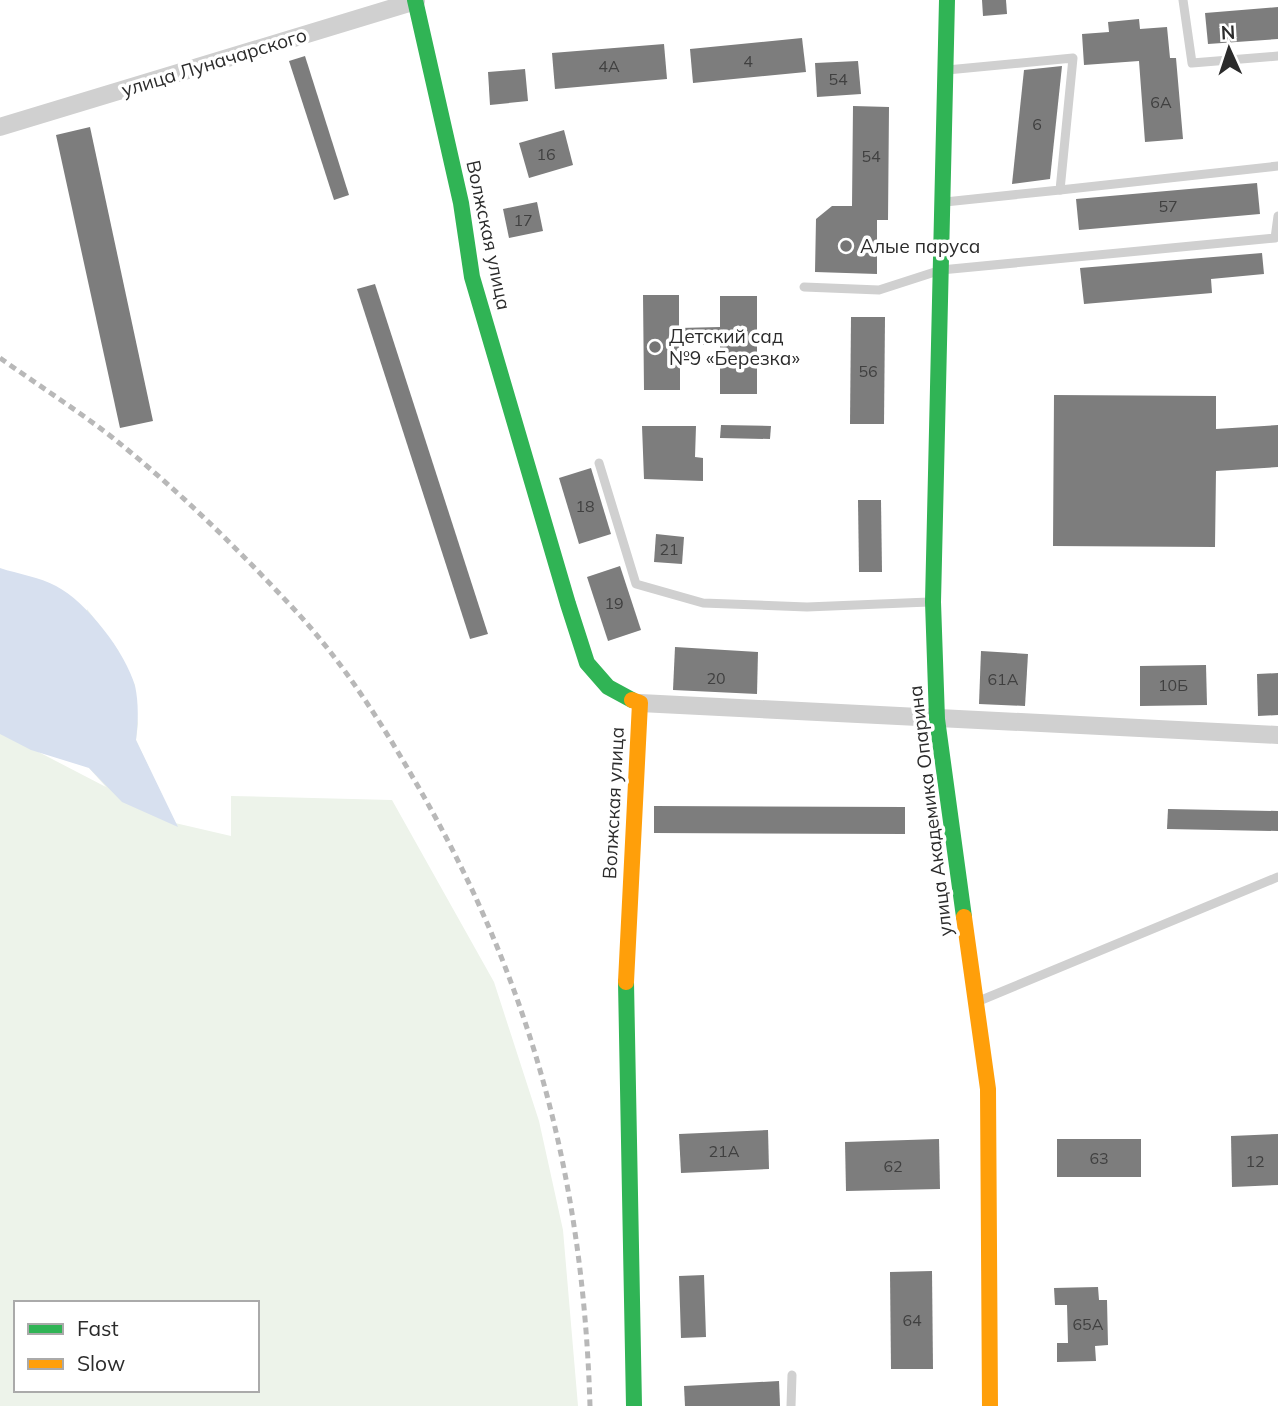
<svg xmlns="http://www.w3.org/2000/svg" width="1278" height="1406" font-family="Mulish,sans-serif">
	<rect width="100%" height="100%" fill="#fff"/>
	<path fill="#edf3ea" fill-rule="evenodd" d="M87 609 118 650 135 685 138 724 136 740 175 823 231 836V796L392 800 494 982 539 1121 563 1230 578 1406H0V732L106 787 89 768ZM16 1303H257V1390H16Z"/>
	<path fill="#d7e0ef" d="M0 568C18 574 40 577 56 586 87 602 126 653 135 686 139 703 138 723 136 740L178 827 122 802 89 768 31 750 0 734Z"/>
	<g fill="#7d7d7d">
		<path d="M982 0H1006L1007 14 983 16Z"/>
		<path d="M1278 7V39L1208 44 1205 13Z"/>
		<path d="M1139 19 1140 29 1167 27 1170 58H1176L1183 139 1145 142 1139 61 1084 65 1082 34 1109 32 1108 22Z"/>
		<path d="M802 38 806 72 693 83 690 49Z"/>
		<path d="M664 44 667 79 555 89 552 53Z"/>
		<path d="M305 56 349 195 334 200 289 61Z"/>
		<path d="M858 61 861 94 817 97 815 63Z"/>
		<path d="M1062 66 1050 179 1012 184 1024 70Z"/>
		<path d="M525 69 528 101 490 105 488 72Z"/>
		<path d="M853 106 889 107 888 220H877V274L815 272 816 219 832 206H852Z"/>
		<path d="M90 127 153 421 120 428 56 135Z"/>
		<path d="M564 130 573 165 529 178 519 143Z"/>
		<path d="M1257 183 1260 214 1079 230 1076 199Z"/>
		<path d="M537 202 543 231 509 238 503 209Z"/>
		<path d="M1262 253 1264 274 1211 279 1212 293 1084 304 1080 268Z"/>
		<path d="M375 284 488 634 470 639 357 289Z"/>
		<path d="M643 295H679V328L720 327V296H757V394H720V345H680V390H644Z"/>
		<path d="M851 317H885L884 424H850Z"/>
		<path d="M1054 395 1216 396V429L1278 425V467L1216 471 1215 547 1053 546Z"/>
		<path d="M721 425 771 426 770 439 720 438Z"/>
		<path d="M642 426H696L695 457 703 458V481L644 479Z"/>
		<path d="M591 468 611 534 579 544 559 478Z"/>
		<path d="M858 500H881L882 572H859Z"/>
		<path d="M656 534 684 537 682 564 654 562Z"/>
		<path d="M620 566 641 630 608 641 587 577Z"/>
		<path d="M675 647 758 652 757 694 673 690Z"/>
		<path d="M981 651 1028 654 1025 706 979 704Z"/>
		<path d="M1206 665 1207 705 1140 706V666Z"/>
		<path d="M1278 673V715L1258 716 1257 674Z"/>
		<path d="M654 806 905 807V834L654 833Z"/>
		<path d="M1168 809 1278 811V831L1167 829Z"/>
		<path d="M768 1130 769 1169 681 1173 679 1134Z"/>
		<path d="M1278 1134V1185L1232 1187 1231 1136Z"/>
		<path d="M939 1139 940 1189 846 1191 845 1142Z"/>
		<rect x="1057" y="1139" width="84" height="38"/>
		<path d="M932 1271 933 1369H891L890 1272Z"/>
		<path d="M704 1275 706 1337 681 1338 679 1276Z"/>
		<path d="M1098 1287 1099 1300H1107L1108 1345 1095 1346 1096 1361 1057 1362V1343H1068L1067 1305H1055L1054 1288Z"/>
		<path d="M779 1381 780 1406H685L684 1386Z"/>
	</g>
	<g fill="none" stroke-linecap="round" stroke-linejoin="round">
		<g stroke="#d0d0d0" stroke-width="9">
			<path d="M1183 0 1192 63 1278 56"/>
			<path d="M1060 190 1278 166"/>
			<path d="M945 202 1060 190 1073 58 947 70"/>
			<path d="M804 287 879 290 941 270 1275 238 1278 216"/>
			<path d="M599 463 636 584 703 603 807 607 929 602"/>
			<path d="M979 1001 1278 877"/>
			<path d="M791 1406 792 1375"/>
		</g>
		<g stroke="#d0d0d0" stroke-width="18">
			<path d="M0 127 416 1"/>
			<path d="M640 703 1278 735"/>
		</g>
		<g stroke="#30b455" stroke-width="16">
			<path d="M415 0 461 203 472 277 568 604 587 663 608 687 632 700"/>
			<path d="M947 0 933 602 937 719 964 917"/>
			<path d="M626 982 634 1406"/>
		</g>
		<g stroke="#ff9f0a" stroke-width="16">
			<path d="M964 917 988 1089 990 1406"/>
			<path d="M626 982 640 703 632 700"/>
		</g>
		<path stroke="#b8b8b8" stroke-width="5" stroke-dasharray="7 5" stroke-linecap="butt" d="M0 358C38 385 77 410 113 438 177 489 236 547 292 607 339 657 378 717 412 776 530 977 583 1174 590 1406"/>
	</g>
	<g fill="#757575" stroke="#fff" stroke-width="2.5">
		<circle cx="846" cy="246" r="7"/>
		<circle cx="655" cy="347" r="7"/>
	</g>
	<g text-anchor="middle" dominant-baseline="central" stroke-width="7" stroke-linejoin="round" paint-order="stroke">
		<g font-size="16" fill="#404040">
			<text x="748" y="61">4</text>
			<text x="609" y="66">4А</text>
			<text x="838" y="79">54</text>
			<text x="1161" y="102">6А</text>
			<text x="1037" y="124">6</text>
			<text x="546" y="154">16</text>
			<text x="871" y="156">54</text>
			<text x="1168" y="206">57</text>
			<text x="523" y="220">17</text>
			<text x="868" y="371">56</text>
			<text x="585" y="506">18</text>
			<text x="669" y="549">21</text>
			<text x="614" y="603">19</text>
			<text x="716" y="678">20</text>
			<text x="1003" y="679">61А</text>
			<text x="1173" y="685">10Б</text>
			<text x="724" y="1151">21А</text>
			<text x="1099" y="1158">63</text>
			<text x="1255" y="1161">12</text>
			<text x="893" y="1166">62</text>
			<text x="912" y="1320">64</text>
			<text x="1088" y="1324">65А</text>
		</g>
		<g font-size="19" fill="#2b2b2b" stroke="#fff">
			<text transform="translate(214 62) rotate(-17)">улица Луначарского</text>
			<text transform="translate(489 235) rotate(78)">Волжская улица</text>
			<text transform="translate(613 803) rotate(-87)">Волжская улица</text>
			<text transform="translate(930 811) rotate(-97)">улица Академика Опарина</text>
		</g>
		<g font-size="19" fill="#2b2b2b" stroke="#fff" text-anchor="start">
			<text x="860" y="246">Алые паруса</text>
			<text x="669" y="336">Детский сад<tspan x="669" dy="22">№9 «Березка»</tspan></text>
		</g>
	</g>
	<rect x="14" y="1301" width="245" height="91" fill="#ffffff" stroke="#aaaaaa" stroke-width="2"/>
	<rect x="28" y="1324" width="35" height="10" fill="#30b455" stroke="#aaaaaa" stroke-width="2"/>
	<text x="77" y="1336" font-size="21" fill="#2b2b2b">Fast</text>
	<rect x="28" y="1359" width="35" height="10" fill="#ff9f0a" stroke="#aaaaaa" stroke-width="2"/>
	<text x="77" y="1371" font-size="21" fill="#2b2b2b">Slow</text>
	<g transform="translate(1229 49) rotate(357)" stroke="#ffffff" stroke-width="5" paint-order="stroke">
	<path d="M0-5L12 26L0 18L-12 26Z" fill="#2b2b2b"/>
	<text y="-10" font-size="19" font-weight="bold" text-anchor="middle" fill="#2b2b2b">N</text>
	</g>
</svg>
